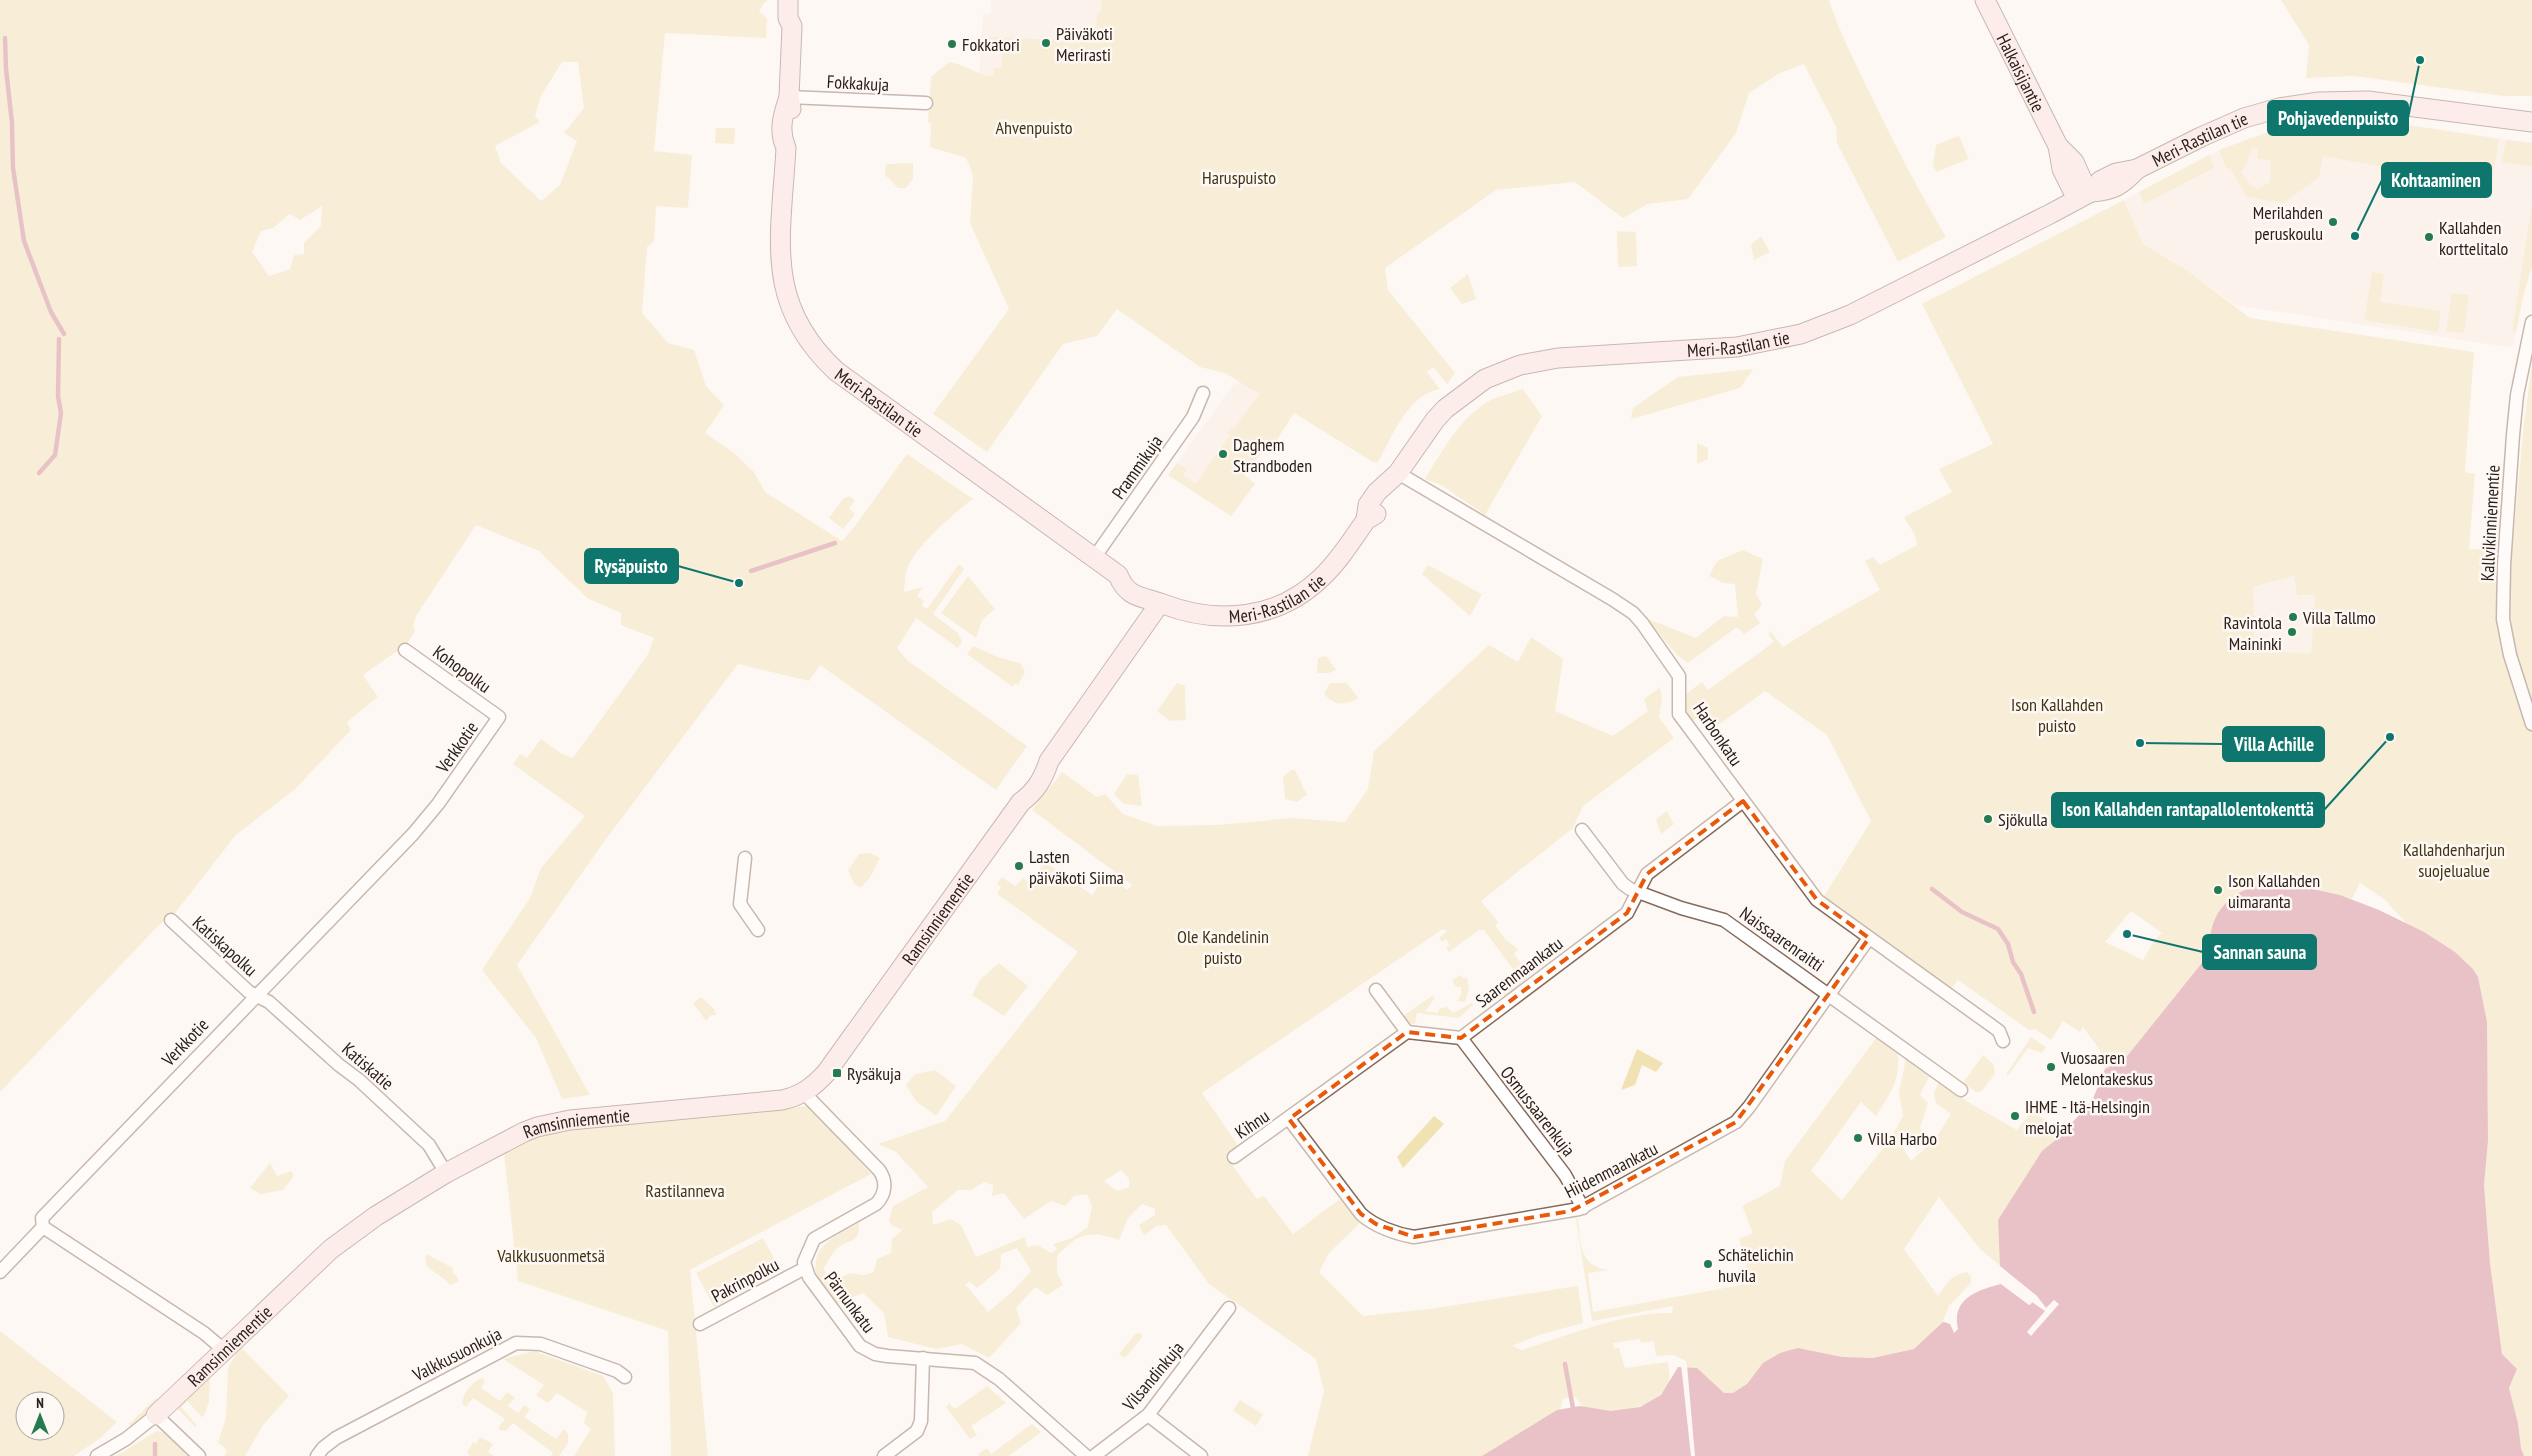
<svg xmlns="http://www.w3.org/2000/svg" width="2532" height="1456" font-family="'PT Sans Narrow',sans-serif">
	<rect width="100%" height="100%" fill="#fef8f4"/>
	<g fill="#fbebe3">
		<path d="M991 0H1129L1094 83 979 75 983 13H991Z"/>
		<path d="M2356 120 2381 121 2532 143V266L2523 297 2513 348 2235 305 2188 271 2143 244 2124 200 2209 155 2249 138 2298 124Z"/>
		<path d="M1240 382 1259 394 1273 446 1268 445 1244 475 1255 484 1231 516 1168 475 1232 386Z"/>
		<path d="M2294 576 2315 595 2311 654 2255 651 2252 587Z"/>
	</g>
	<g fill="#f1e2b3" fill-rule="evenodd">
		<path d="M0 0H768L763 4 759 12 767 18 766 38 665 33 654 151 692 155 688 208 656 206 654 241 647 247 642 313 668 343 694 350 706 386 724 405 705 433 734 453 754 472 765 492 842 541 855 526 907 454 973 499C955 512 914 548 907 569 905 576 905 585 904 592L923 587 917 596 924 601 922 606 927 609 959 564 964 569 933 614 958 633 962 641 958 648 916 618 897 648 908 661 1027 746 996 790 820 665 809 681 738 664 606 839 517 965 590 1095 562 1099 536 1038 482 970 530 898 541 868 585 816 513 764 520 754 527 758 541 739 562 754 573 758 647 656 654 638 621 625V613L587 598 539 551 476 525 416 616 413 625 415 631 407 644 363 675 378 697 347 722 351 730 295 789 235 836 175 913 158 926 0 1092ZM562 62H578L584 108 564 133 577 141 560 185 541 201 501 163 495 146 540 122 535 116 541 96ZM322 206 321 226 304 243V254L294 255 290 269 269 276 252 252 261 231 273 228 290 214 300 220Z"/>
		<path d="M1101 0H1829C1838 28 1851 54 1864 81 1889 134 1916 186 1946 237L1898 262 1837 143 1836 127 1804 64 1780 73 1749 93 1736 133 1688 199 1648 204 1623 218 1575 182 1496 190 1385 268 1388 290 1455 373 1447 384 1433 367 1427 372 1440 389C1407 395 1393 436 1378 462H1373L1294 413 1273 446 1268 445 1244 475 1255 484 1231 516 1168 475 1177 463 1187 469 1183 475 1196 483 1230 435 1227 433 1231 428 1234 429 1259 394 1225 373 1200 367 1117 309 1097 336 1063 344 987 452 933 414 1009 309 970 223 973 175 966 158 930 147 931 123H928L931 77 949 62C967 64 974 75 993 76L994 68H1002V53L981 52V36L1087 42V37H1096L1097 13H1101Z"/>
		<path d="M2281 0H2532V96H2503L2354 76 2306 78 2309 45Z"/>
		<path d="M2356 120 2381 121 2499 139 2491 188 2482 185 2477 178 2485 179 2487 167 2479 166V168L2468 167 2465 189 2440 184 2442 167 2415 163 2414 169 2383 164V167L2323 156 2319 177 2284 203 2246 197 2231 169 2226 168 2219 150 2277 129 2298 124ZM2252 148 2258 149 2257 159 2269 160 2271 163 2270 182 2257 189 2251 185 2241 172 2246 165Z"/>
		<path d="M716 128H735L734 144 715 143Z"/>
		<path d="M1959 136 1969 159 1936 172 1933 166 1936 145Z"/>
		<path d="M2506 140 2532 143V167L2502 162Z"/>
		<path d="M2209 155 2214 168 2144 204 2139 192Z"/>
		<path d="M913 163V179L906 188H898L885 175 886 164Z"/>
		<path d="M2124 200 2143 244 2188 271 2250 318 2474 352 2465 472 2475 474 2469 549 2491 550 2490 566 2510 570 2524 424 2532 365V1456H2524L2521 1448 2518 1423 2509 1388 2517 1369 2502 1354 2490 1263 2484 1185 2488 1141V1089L2473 969 2455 952 2407 924 2384 899 2360 883 2352 899 2313 888 2281 882 2209 938 2210 954 2203 950 2205 959 2124 1060 2105 1069 2099 1049 2083 1027 2080 1032 2063 1021 2051 1040 2035 1029 2029 1030 1958 980 1951 989 1823 898 1871 821 1827 735 1765 691 1713 729 1702 715 1692 721 1685 710V695L1702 682 1708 690 1774 642 1769 635 1770 631 1783 647 1816 626 1880 590 1865 561 1873 557 1880 565 1917 545 1915 535 1904 517 1952 492 1939 469 1993 444 1922 304ZM2294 576 2297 595H2315L2311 654 2255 650 2253 587ZM2131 911 2162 933 2155 939 2143 960 2105 942Z"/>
		<path d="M2532 203V266L2523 297 2516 332H2512Z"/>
		<path d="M1617 231 1636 232 1637 266 1618 267Z"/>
		<path d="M1761 236 1770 252 1754 260 1751 245Z"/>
		<path d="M2372 272 2384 274 2380 302 2441 311 2438 332 2364 320Z"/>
		<path d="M1468 274 1476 299 1462 304 1450 288Z"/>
		<path d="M2452 293 2469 295 2464 333 2446 331Z"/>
		<path d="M1753 369 1740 388 1631 419 1633 408 1678 377Z"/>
		<path d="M1523 389 1542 416 1485 515 1443 486 1425 479C1443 450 1461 415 1493 399 1503 395 1513 392 1523 389Z"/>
		<path d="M1697 443 1708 448V459L1697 464Z"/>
		<path d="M849 496 855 500 849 509 855 514 843 529 829 518 843 499Z"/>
		<path d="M1743 550 1763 559 1756 593 1762 605 1754 614 1760 623 1744 634 1737 627 1688 663 1678 656 1646 618 1696 638 1724 616 1738 617 1735 584 1724 583 1709 576 1717 561Z"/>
		<path d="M1428 565 1482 594 1470 616 1422 574Z"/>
		<path d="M968 576 995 609 982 620 976 638 941 613Z"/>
		<path d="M1531 637 1563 659 1555 711 1613 736 1648 711 1644 699 1660 687 1662 699 1659 717 1674 738 1583 806 1573 828 1481 901 1498 922 1495 925 1506 940 1518 949 1514 954 1531 975 1505 997 1500 990 1518 976 1484 930H1479L1449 952 1446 948 1450 945 1446 939 1442 942 1439 938 1447 931 1443 929 1202 1093 1237 1144 1233 1166 1257 1199 1264 1196 1293 1234 1340 1199 1360 1223 1329 1253 1319 1272 1363 1316 1429 1309 1578 1286 1583 1323 1539 1335 1512 1346 1522 1350C1565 1336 1627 1311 1672 1313L1673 1306 1592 1321 1576 1219 1578 1218C1581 1243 1578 1266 1609 1270L1588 1273 1593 1312 1752 1283 1739 1239 1753 1233 1742 1206 1780 1186 1785 1161 1877 1037 1897 1051C1903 1076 1889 1096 1876 1116L1861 1102 1811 1171 1842 1200 1891 1138 1903 1116 1899 1093 1906 1058 1930 1075 1920 1095 1928 1103 1920 1128 1923 1132 1917 1139 1911 1137 1902 1146 1911 1161 1926 1147 1924 1142 1927 1136H1937L1951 1114 1936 1103 1934 1093 1939 1082 1968 1102 2017 1130 2030 1113C2045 1117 2052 1124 2057 1139L2037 1296 1980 1249 1939 1197 1904 1249 1938 1296C1947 1284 1951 1274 1967 1272L1971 1277V1283L1949 1306 1943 1321 1950 1324 1954 1333 1926 1415 1690 1392 1686 1361 1673 1355 1656 1356 1654 1341 1641 1343 1640 1339 1613 1343 1614 1348H1619L1625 1368 1668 1362C1668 1368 1671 1376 1669 1382 1662 1408 1606 1418 1584 1407 1580 1405 1578 1399 1574 1396L1563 1399 1560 1410H1557L1535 1456H1308L1324 1391 1316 1359 1209 1284 1166 1225 1156 1226 1144 1236 1139 1225 1155 1215V1209L1142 1204 1128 1218 1119 1240C1090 1230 1078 1233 1057 1256V1273L1063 1285 1047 1295 1035 1287 1016 1308 1021 1323 989 1358 962 1344 936 1349 888 1337 884 1313 863 1293 836 1304C830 1295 818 1283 816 1273 811 1244 839 1235 859 1223 860 1244 850 1238 838 1248 832 1252 828 1262 824 1268L828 1283 850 1273 864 1275 874 1272 877 1259 891 1253 892 1239 902 1230 891 1225 889 1221 893 1206 928 1187 896 1152 878 1144 945 1121 1078 952 997 894 1001 887 997 884 1002 877 1015 886 1023 878 1030 883 1045 862 1092 895 1107 874 1127 890 1132 885 1032 810 1062 772 1097 797 1105 794 1123 814 1157 826 1217 825 1293 818 1345 822 1368 789 1374 751 1489 645 1518 662ZM1121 1170 1129 1179V1187L1117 1191 1104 1181ZM984 1182 993 1185 992 1196 1004 1193 1024 1219 1051 1201 1065 1206 1074 1196 1087 1194 1092 1206 1088 1227 1072 1238 1053 1244 1057 1249 1051 1253 1038 1245 1027 1247 1025 1237 976 1257 961 1225 950 1219 933 1225 932 1212 958 1190H971ZM1017 1248 1031 1271 1011 1293 988 1312 965 1284 970 1282 977 1288 1000 1269 1001 1254Z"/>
		<path d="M973 646 1000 658 1020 663 1025 672 1018 685 1015 683 1013 687 967 654Z"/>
		<path d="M1326 656 1336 670 1329 673H1317L1318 658Z"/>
		<path d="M1177 683 1185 686 1186 720 1170 721 1157 711Z"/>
		<path d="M1330 683H1347L1358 698C1344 706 1335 706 1324 694Z"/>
		<path d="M1291 770H1295L1307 795 1297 802 1285 799 1283 777Z"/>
		<path d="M1127 774 1138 775 1142 806 1124 804 1114 794Z"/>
		<path d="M1667 811 1674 824 1661 834 1656 819Z"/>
		<path d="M870 853 880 858 871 876 861 888 854 884 848 870 859 854Z"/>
		<path d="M999 963 1028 986 1004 1016 972 995 980 980Z"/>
		<path d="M1461 975 1462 978H1467L1469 989 1465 1002 1457 1001 1461 995V987H1456L1452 980Z"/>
		<path d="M1432 996 1435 998 1425 1011 1438 1013 1439 1009 1447 1007 1453 1013 1472 1003 1473 1005 1459 1018 1417 1013 1415 1024 1408 1023 1403 1016Z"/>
		<path d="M701 997 715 1010 716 1015H711L706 1021 693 1003Z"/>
		<path d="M2031 1037 2046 1047 2042 1053 2028 1048 2007 1077V1073Z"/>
		<path d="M1637 1049 1663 1063 1656 1072 1642 1065 1635 1085 1621 1090Z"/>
		<path d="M1983 1055 1994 1065 1995 1074 1981 1092H1976L1963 1083Z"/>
		<path d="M935 1070 956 1086 936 1116 916 1101 906 1085 915 1074Z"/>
		<path d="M809 1106 871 1174 690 1270 708 1456H671L668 1331 518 1281 504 1153 531 1139 561 1129Z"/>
		<path d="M1434 1116 1444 1124 1403 1168 1397 1157Z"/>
		<path d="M270 1163 277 1176 291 1171 294 1176 283 1190 261 1194 250 1188Z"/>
		<path d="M763 1238 781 1271 714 1307 696 1273Z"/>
		<path d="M426 1254 453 1268V1273L458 1278V1282L450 1285C444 1276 433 1274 426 1264Z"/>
		<path d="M0 1331 117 1422 99 1439 74 1456H0ZM25 1401H55V1431H25Z"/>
		<path d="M1139 1333 1143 1336 1125 1358 1119 1354 1135 1334Z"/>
		<path d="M241 1347 289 1396 263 1425 245 1456H225L227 1450 218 1442 226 1418 228 1367Z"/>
		<path d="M534 1351 603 1376 613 1393 615 1456H574L591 1429 584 1423 587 1412 557 1393 548 1403 536 1395 544 1385 503 1359Z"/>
		<path d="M210 1376 209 1402 203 1418 187 1401 181 1407 197 1425 195 1427 175 1406Z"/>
		<path d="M481 1378 485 1380 481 1388 500 1401 507 1392 515 1398 508 1406 518 1413 524 1405 530 1409 524 1417 556 1439 564 1429 568 1434V1443L559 1456H551L553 1453 513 1423 506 1431 499 1430V1426L505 1419 473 1398 466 1407 462 1404C463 1393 471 1383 481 1378Z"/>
		<path d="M987 1386 1006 1403 971 1426 977 1435 970 1439 946 1407 949 1403 955 1409Z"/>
		<path d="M156 1398 159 1403 132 1428 129 1424Z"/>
		<path d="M1240 1400 1263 1414 1256 1426 1233 1411Z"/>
		<path d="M1032 1424 1041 1432 1009 1456H980L978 1454 987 1448 991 1454Z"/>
		<path d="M157 1431 166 1433 193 1456H116Z"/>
		<path d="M480 1437 493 1444 488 1452 494 1456H471L467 1453 473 1442 476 1444Z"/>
	</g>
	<path fill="#d18090" d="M2281 882 2340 895 2379 910 2424 932 2455 952 2473 969 2478 977 2487 1022 2488 1141 2484 1185 2490 1263 2502 1354 2517 1369 2509 1388 2518 1423 2521 1448 2524 1456H1482L1557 1410 1580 1406 1611 1411 1640 1407 1661 1395 1678 1367 1697 1368 1724 1393H1733L1747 1384 1763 1363 1780 1353 1798 1348 1842 1357 1873 1358 1914 1349 1943 1322 1950 1324 1954 1333 1958 1329C1951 1299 1977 1290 2001 1284L2030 1305 2036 1296 2000 1266 1998 1220 2042 1151 2057 1139 2092 1101 2105 1069 2124 1060 2205 959 2227 970 2231 969 2210 954C2206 908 2237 884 2281 882Z"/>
	<g fill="#fef8f4">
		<path d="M1997 1264 2037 1296 2046 1308 2054 1300 2059 1304 2031 1336 2027 1332 2045 1311 2032 1302 2029 1305 2001 1284 1999 1282 2029 1302 2033 1297 1998 1268Z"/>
		<path d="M1681 1364 1687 1365 1695 1456H1691Z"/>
	</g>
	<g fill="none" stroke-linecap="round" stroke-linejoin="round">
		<g stroke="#d18090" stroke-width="4.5">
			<path d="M5 38 6 69 12 123 13 168 24 241 51 312 64 334"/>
			<path d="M39 473 55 455 61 413 58 396 59 339"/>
			<path d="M751 571 835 543"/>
			<path d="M1932 889 1962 912 1998 929 2008 944 2013 962 2021 974 2034 1012"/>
			<path d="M1565 1364 1573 1408"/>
			<path d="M155 1444V1456"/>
		</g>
		<defs>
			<g id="street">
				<path d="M789 97 926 103"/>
				<path d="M2532 322 2517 395 2513 435 2504 565 2503 619 2510 655 2532 724"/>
				<path d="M1398 473 1612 599 1633 613 1642 623 1679 676V714L1817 900 1999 1031 2003 1041"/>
				<path d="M1094 558 1193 417 1203 393"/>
				<path d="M1582 830 1623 884 1630 889 1681 908 1724 920 1961 1090"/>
				<path d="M745 858 740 904 758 930"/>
				<path d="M171 920 249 992 269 1002 339 1065 359 1080 429 1145 446 1173"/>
				<path d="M1376 990 1407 1032"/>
				<path d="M1461 1038 1565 1175 1583 1208"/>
				<path d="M804 1093 879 1170C887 1181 886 1194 876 1204L814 1239 804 1262 809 1277 860 1346 875 1354 887 1356 975 1363 999 1379 1086 1456"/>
				<path d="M1289 1119 1361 1214C1374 1226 1396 1234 1414 1237L1579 1209 1736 1122 1749 1107 1869 938"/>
				<path d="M1234 1157 1407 1032 1461 1038 1627 913 1647 874 1743 801"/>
				<path d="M0 1272 43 1227"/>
				<path d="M700 1324 805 1268"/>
				<path d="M224 1350 204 1333 43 1227 42 1218 413 834 438 804 499 717 405 650"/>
				<path d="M1148 1415 1201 1456"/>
				<path d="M97 1456 126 1439 156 1415 199 1456"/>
				<path d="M317 1456 323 1448 336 1438 516 1343 541 1344 617 1371 625 1377"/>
				<path d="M884 1456 917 1431 921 1421 923 1358"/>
				<path d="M1094 1456 1148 1415 1229 1308"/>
			</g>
			<g id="secondary">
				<path d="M788 0V18L792 26 789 97 791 109"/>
				<path id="s1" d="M1985 0 2058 146 2074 162 2088 193"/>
				<path id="s2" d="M789 97C783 115 778 130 786 148 781 238 763 303 836 371L1118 575C1128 599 1142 596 1163 604 1218 625 1278 620 1322 577 1339 561 1352 540 1366 520L1376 514"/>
				<path d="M2058 146 2062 169 2077 199"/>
				<path d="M2091 192C2113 191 2122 185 2137 169"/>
				<path id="s3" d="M1366 520 1368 505 1377 492 1398 473 1435 420 1445 409 1485 379 1520 365 1558 358 1737 347 1801 334 1850 315 2050 214 2091 192 2100 181 2116 173 2137 169 2201 137 2244 118 2279 108 2319 102 2368 101 2532 122"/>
				<path id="s4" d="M156 1415 331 1249 376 1216 446 1173 524 1132 537 1127 570 1120 782 1100C801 1096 813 1087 826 1073L1021 802C1036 791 1043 779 1049 761L1160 603"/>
			</g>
		</defs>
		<use href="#street" stroke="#866b5c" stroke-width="15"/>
		<use href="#secondary" stroke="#866b5c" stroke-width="21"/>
		<use href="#street" stroke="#fff" stroke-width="12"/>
		<use href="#secondary" stroke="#fde1dd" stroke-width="19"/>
	</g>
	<path d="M0 0H2532V1456H0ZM1743 801 1817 900 1869 938 1736 1122 1571 1211 1414 1237 1376 1224 1361 1214 1289 1119 1407 1032 1461 1038 1627 913 1647 874Z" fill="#fef8f4" fill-opacity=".55" fill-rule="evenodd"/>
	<path fill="none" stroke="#e8590c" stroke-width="4" stroke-dasharray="10 6" stroke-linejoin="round" d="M1743 801 1817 900 1869 938 1736 1122 1571 1211 1414 1237 1376 1224 1361 1214 1289 1119 1407 1032 1461 1038 1627 913 1647 874Z"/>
	<g fill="#257b4f" stroke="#fef8f4" stroke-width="2">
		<circle cx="1046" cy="43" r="5"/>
		<circle cx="952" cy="44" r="5"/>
		<circle cx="2333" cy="222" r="5"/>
		<circle cx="2429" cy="237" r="5"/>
		<circle cx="1223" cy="454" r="5"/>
		<circle cx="2293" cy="617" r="5"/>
		<circle cx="2292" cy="632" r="5"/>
		<circle cx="1988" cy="819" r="5"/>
		<circle cx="1019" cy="866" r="5"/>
		<circle cx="2218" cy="890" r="5"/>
		<circle cx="2051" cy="1067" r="5"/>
		<rect x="832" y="1068" width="10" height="10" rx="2.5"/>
		<circle cx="2015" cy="1116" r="5"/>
		<circle cx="1858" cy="1138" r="5"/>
		<circle cx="1708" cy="1264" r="5"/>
	</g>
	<g text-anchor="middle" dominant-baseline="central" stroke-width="5" stroke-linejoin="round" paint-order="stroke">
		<g font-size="18" fill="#2b2019" stroke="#fef8f4" text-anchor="start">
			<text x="1056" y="33">Päiväkoti<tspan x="1056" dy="21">Merirasti</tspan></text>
			<text x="962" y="44">Fokkatori</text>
			<text x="2323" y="212" text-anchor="end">Merilahden<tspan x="2323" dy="21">peruskoulu</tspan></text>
			<text x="2439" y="227">Kallahden<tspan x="2439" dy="21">korttelitalo</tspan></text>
			<text x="1233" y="444">Daghem<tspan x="1233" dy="21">Strandboden</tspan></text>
			<text x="2303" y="617">Villa Tallmo</text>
			<text x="2282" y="622" text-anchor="end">Ravintola<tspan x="2282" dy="21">Maininki</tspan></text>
			<text x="1998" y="819">Sjökulla</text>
			<text x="1029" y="856">Lasten<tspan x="1029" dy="21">päiväkoti Siima</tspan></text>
			<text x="2228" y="880">Ison Kallahden<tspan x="2228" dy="21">uimaranta</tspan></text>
			<text x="2061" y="1057">Vuosaaren<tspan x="2061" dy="21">Melontakeskus</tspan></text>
			<text x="847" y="1073">Rysäkuja</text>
			<text x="2025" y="1106">IHME - Itä-Helsingin<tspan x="2025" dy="21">melojat</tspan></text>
			<text x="1868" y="1138">Villa Harbo</text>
			<text x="1718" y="1254">Schätelichin<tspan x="1718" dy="21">huvila</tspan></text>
		</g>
		<g font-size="18" fill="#2b2019" stroke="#fef8f4">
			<text stroke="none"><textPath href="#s1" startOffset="81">Halkaisijantie</textPath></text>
			<text transform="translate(858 83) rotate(3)">Fokkakuja</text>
			<text stroke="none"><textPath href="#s3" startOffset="956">Meri-Rastilan tie</textPath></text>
			<text stroke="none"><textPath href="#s3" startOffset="446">Meri-Rastilan tie</textPath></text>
			<text stroke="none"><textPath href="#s2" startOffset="345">Meri-Rastilan tie</textPath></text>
			<text transform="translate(1137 467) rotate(-55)">Prammikuja</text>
			<text transform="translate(2490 523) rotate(-87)">Kallvikinniementie</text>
			<text stroke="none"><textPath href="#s2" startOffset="815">Meri-Rastilan tie</textPath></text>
			<text transform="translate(462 669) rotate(36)">Kohopolku</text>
			<text transform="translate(1718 734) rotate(56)">Harbonkatu</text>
			<text transform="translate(457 747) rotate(-55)">Verkkotie</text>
			<text stroke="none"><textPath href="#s4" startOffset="971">Ramsinniementie</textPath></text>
			<text transform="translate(1782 939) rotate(35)">Naissaarenraitti</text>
			<text transform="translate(225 946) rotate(42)">Katiskapolku</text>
			<text transform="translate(1519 972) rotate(-37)">Saarenmaankatu</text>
			<text transform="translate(185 1042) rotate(-46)">Verkkotie</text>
			<text transform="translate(368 1066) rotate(41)">Katiskatie</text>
			<text transform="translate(1538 1111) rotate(52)">Osmussaarenkuja</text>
			<text transform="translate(1252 1124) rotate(-34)">Kihnu</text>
			<text stroke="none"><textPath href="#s4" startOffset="521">Ramsinniementie</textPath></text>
			<text transform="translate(1611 1170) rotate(-27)">Hiidenmaankatu</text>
			<text transform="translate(745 1280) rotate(-28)">Pakrinpolku</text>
			<text transform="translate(850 1302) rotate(53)">Pärnunkatu</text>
			<text stroke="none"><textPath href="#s4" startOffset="101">Ramsinniementie</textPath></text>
			<text transform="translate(457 1354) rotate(-27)">Valkkusuonkuja</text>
			<text transform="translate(1153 1376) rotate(-50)">Vilsandinkuja</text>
		</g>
		<g font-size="18" fill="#403512" stroke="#fef8f4">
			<text x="1034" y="127">Ahvenpuisto</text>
			<text x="1239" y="177">Haruspuisto</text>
			<text x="2057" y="704">Ison Kallahden<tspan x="2057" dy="21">puisto</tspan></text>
			<text x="2454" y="849">Kallahdenharjun<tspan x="2454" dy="21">suojelualue</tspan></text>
			<text x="1223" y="936">Ole Kandelinin<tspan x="1223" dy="21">puisto</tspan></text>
			<text x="685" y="1190">Rastilanneva</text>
			<text x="551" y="1255">Valkkusuonmetsä</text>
		</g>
	</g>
	<path fill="none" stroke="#0f766e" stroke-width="2" d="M2420 60L2408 118M2355 236L2382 180M739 583L678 566M2140 743L2223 744M2390 737L2324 810M2127 934L2203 952"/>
	<g fill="#0f766e" stroke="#fef8f4" stroke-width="2">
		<circle cx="2420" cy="60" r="5"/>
		<circle cx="2355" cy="236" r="5"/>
		<circle cx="739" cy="583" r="5"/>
		<circle cx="2140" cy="743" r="5"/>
		<circle cx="2390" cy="737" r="5"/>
		<circle cx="2127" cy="934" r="5"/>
	</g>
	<g fill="#0f766e" stroke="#0f766e" stroke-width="2">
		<rect x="2268" y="101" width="140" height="34" rx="5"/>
		<rect x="2382" y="163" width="109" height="34" rx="5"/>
		<rect x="585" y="549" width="93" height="34" rx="5"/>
		<rect x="2223" y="727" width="101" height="34" rx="5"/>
		<rect x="2052" y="793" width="272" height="34" rx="5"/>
		<rect x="2203" y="935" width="113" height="34" rx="5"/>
	</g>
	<g font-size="19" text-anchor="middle" font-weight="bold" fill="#fff">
		<text x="2338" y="125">Pohjavedenpuisto</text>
		<text x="2436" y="187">Kohtaaminen</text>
		<text x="631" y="573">Rysäpuisto</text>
		<text x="2274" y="751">Villa Achille</text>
		<text x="2188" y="816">Ison Kallahden rantapallolentokenttä</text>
		<text x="2260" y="959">Sannan sauna</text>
	</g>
	<g transform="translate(40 1416)"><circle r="24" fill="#fef8f4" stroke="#aaa29c"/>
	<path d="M0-4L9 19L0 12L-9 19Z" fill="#257b4f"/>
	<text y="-8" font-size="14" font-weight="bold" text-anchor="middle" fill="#2b2019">N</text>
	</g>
</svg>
